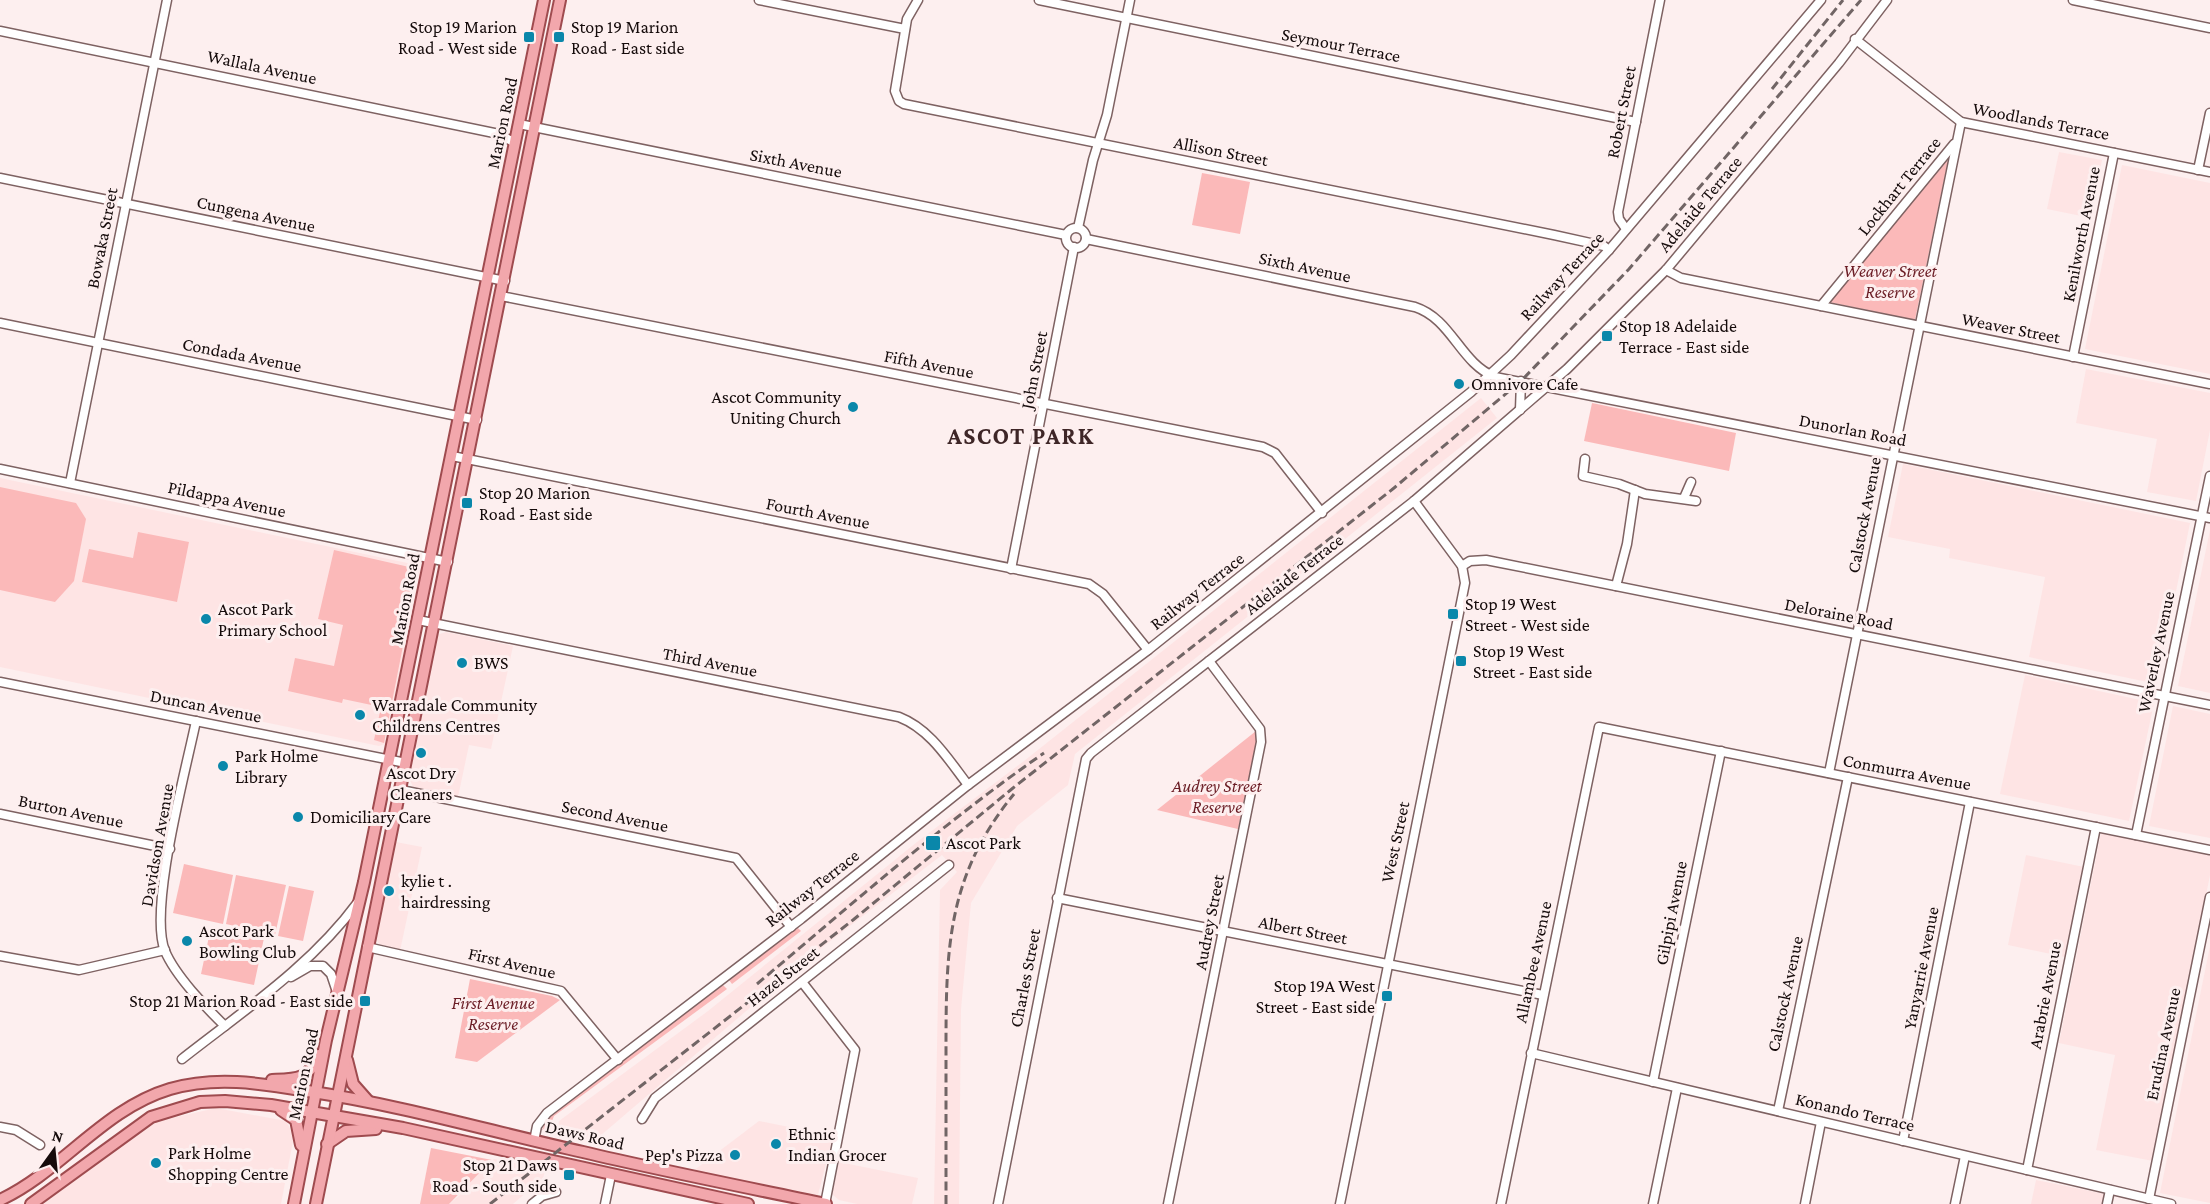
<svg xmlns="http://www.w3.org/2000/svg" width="2210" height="1204" font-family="'Crimson Pro',serif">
	<rect width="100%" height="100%" fill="#fdefef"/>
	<g fill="#fee4e4">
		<path d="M2059 152 2102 160 2091 218 2047 209Z"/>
		<path d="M2122 165 2210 183V374L2085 349Z"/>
		<path d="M2086 369 2210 393V430L2196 501 2147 492 2157 439 2076 423Z"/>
		<path d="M1481 398 1497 418 1075 754 1068 785 1017 826 971 903 961 1009 959 1204H934L940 890 957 872 942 855 807 959 593 1142 556 1135 559 1121 708 1011 917 842 1024 761Z"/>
		<path d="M1903 464 2190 523 2157 684 2029 657 2045 577 1949 558 1950 549 1888 537Z"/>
		<path d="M0 478 417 565 422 571 385 744 379 746 0 667Z"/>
		<path d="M2210 530V693L2178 686Z"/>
		<path d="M446 632 513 646 491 749 469 745 458 797 413 787 408 776 437 635Z"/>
		<path d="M2025 675 2154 703 2129 821 2000 794Z"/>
		<path d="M2173 706 2210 714V838L2149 826Z"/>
		<path d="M2101 833 2210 855V875L2153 1161 2096 1150 2115 1055 2059 1043Z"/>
		<path d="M396 842 422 847 400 951 380 946 376 939Z"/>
		<path d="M2026 855 2084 867 2065 957 2008 945Z"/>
		<path d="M2210 946V1203L2160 1193Z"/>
		<path d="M216 1108 286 1121 294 1136 281 1204H38L150 1123Z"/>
		<path d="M759 1121 833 1136 818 1195 813 1196 693 1171Z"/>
		<path d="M494 1159 546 1169 543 1178 513 1204H449L460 1195 483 1167Z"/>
		<path d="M839 1162 918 1178 912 1204H857L839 1200 832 1194Z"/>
		<path d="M2036 1180 2105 1194 2103 1204H2031Z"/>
	</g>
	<g fill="#fbb9b9">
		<path d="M1948 160 1915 320 1829 302Z"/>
		<path d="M1202 173 1250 182 1240 234 1192 225Z"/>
		<path d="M1592 403 1736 433 1729 471 1584 441Z"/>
		<path d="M0 487 76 503 86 519 74 581 55 602 0 590Z"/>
		<path d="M138 532 189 542 177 602 82 582 89 549 133 558Z"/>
		<path d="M334 550 418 569 384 743 374 740 381 707 343 699 342 703 288 691 295 658 334 666 343 625 318 619Z"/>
		<path d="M1256 731 1257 740 1238 829 1157 810Z"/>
		<path d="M184 864 233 875 223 924 173 913Z"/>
		<path d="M236 875 286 885 275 935 226 924Z"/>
		<path d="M289 886 314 891 303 941 278 936Z"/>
		<path d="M211 927 264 938 254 985 201 974Z"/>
		<path d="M797 927 801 931 732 984 729 980Z"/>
		<path d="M470 979 552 996 560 1000 477 1062 455 1058Z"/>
		<path d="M723 985 727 989 554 1116 548 1131 542 1130 547 1119 554 1113Z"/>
		<path d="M431 1148 492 1160 449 1204H420Z"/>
	</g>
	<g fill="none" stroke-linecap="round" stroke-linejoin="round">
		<defs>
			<g id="minor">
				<path d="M759 0 905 29"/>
				<path d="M918 0 907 19 895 91 899 101 904 104 1554 235 1604 246 1609 250"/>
				<path d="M1039 0 1636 122"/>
				<path d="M2073 0 2210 28"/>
				<path d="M0 31 499 134 515 143"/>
				<path d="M1855 39 1961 122 2210 172"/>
				<path d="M519 124 1066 235"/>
				<path d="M2198 170 2210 113"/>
				<path d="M0 178 505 281"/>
				<circle cx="1076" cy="238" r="10"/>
				<path d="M1078 228 1093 160 1107 115 1130 0"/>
				<path d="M1626 229 1619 219 1618 212 1660 0"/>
				<path d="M1086 239 1415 307C1452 319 1460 363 1495 377L2210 518"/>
				<path d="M1666 270 1681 278 2210 384"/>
				<path d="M501 296 1263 447 1275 453 1322 513"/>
				<path d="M1821 306 1954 144"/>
				<path d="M0 323 477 420"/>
				<path d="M2073 357 2114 153"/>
				<path d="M1520 410 1521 381"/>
				<path d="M452 456 1089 584 1103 594 1148 650"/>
				<path d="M1585 459 1583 476 1619 484 1645 494 1696 501"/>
				<path d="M0 469 448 562"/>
				<path d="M70 483 167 0"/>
				<path d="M1684 498 1691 482"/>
				<path d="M1462 566 1470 561 1486 560 2210 705"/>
				<path d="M1011 569 1074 247"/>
				<path d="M1616 586 1627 544 1635 490"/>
				<path d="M418 620 899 717C930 729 948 759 968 785"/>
				<path d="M0 682 406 763"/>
				<path d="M196 721C186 770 148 909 165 951 175 975 206 1008 225 1026"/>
				<path d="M1829 773 1961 122"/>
				<path d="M401 790 736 858 791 927"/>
				<path d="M0 814 170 849"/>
				<path d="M2136 835 2210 476"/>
				<path d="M1057 898 1543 995"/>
				<path d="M367 947 561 991 618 1060"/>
				<path d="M0 956 79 970 165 950"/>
				<path d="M291 977 310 966H323L331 974 337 992"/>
				<path d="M802 982 855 1050 825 1204"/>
				<path d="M1531 1053 2171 1204"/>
				<path d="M182 1059C243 1011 311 966 358 902"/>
				<path d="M1653 1082 1721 751"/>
				<path d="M1778 1111 1848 777"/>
				<path d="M642 1119 655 1098 949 865"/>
				<path d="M0 1127 16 1130 40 1145"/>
				<path d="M534 1141 537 1126 547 1113 801 919 968 785 1148 650 1471 392 1511 355 1609 250 1821 0"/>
				<path d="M1903 1141 1970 802"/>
				<path d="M2027 1170 2096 827"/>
				<path d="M2149 1199 2210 897"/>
				<path d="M532 1204 542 1196 556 1192"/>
				<path d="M605 1204 611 1175"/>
				<path d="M998 1204 1086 759 1091 753 1414 501 1567 369 1666 270 1839 63 1887 0"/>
				<path d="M1168 1204 1261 742 1260 729 1209 661"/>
				<path d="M1340 1204 1465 583 1462 566 1414 501"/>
				<path d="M1501 1204 1599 727 2210 850"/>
				<path d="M1653 1204 1677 1088"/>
				<path d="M1805 1204 1821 1122"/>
				<path d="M1955 1204 1965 1156"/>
				<path d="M2107 1204 2110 1190"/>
			</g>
			<g id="major">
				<path d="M347 1060 353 1084 368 1101"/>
				<path d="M272 1080C297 1079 308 1080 319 1055"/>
				<path d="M281 1110 296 1120 301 1145"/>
				<path d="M327 1144 346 1131 376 1129"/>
				<path d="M0 1200C62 1171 103 1109 170 1089 218 1075 264 1084 313 1092 404 1106 493 1132 583 1152 663 1171 745 1187 826 1204"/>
				<path d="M31 1204 151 1117 200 1102 225 1101 271 1105 403 1128 748 1204"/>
				<path d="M294 1204 326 1040 364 882 544 0"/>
				<path d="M316 1204 560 0"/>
			</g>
		</defs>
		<use href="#minor" stroke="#7e6262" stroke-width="11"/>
		<use href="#major" stroke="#9f4b4f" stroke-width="14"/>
		<use href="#minor" stroke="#fff" stroke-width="8"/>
		<use href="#major" stroke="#f2a7ac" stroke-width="10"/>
		<g stroke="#716565" stroke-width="3" stroke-dasharray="9 4.5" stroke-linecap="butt">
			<path d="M1772 89 1843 0"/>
			<path d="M757 984C851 905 943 823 1044 753"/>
			<path d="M490 1204 853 920 1013 788 1394 488 1521 381 1629 269 1861 0"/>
			<path d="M946 1204C946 1154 946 1103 946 1053 946 951 946 877 1014 794"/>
		</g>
	</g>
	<g fill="#0a87aa" stroke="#fdefef" stroke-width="2">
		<rect x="523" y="31" width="12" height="12" rx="3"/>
		<rect x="553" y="31" width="12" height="12" rx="3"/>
		<rect x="1601" y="330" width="12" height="12" rx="3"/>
		<circle cx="1459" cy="384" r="6"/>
		<circle cx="853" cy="407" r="6"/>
		<rect x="461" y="497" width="12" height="12" rx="3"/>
		<rect x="1447" y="608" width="12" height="12" rx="3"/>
		<circle cx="206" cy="619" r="6"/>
		<rect x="1455" y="655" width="12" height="12" rx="3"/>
		<circle cx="462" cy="663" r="6"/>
		<circle cx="360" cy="715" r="6"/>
		<circle cx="421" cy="753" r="6"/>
		<circle cx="223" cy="766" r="6"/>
		<circle cx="298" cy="817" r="6"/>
		<rect x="925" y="835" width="16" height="16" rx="3"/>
		<circle cx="389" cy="891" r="6"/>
		<circle cx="187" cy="941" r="6"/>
		<rect x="1381" y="990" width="12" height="12" rx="3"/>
		<rect x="359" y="995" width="12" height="12" rx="3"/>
		<circle cx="776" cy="1144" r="6"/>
		<circle cx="735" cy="1155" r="6"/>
		<circle cx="156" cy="1163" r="6"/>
		<rect x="563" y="1169" width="12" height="12" rx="3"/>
	</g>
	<g text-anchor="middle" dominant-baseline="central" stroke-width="6" stroke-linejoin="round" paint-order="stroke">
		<g font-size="18" fill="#150b0b" stroke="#fdefef" text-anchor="start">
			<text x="517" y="27" text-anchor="end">Stop 19 Marion<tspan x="517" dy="21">Road - West side</tspan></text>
			<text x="571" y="27">Stop 19 Marion<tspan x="571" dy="21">Road - East side</tspan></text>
			<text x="1619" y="326">Stop 18 Adelaide<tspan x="1619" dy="21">Terrace - East side</tspan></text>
			<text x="1471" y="384">Omnivore Cafe</text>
			<text x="841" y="397" text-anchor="end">Ascot Community<tspan x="841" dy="21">Uniting Church</tspan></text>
			<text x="479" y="493">Stop 20 Marion<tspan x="479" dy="21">Road - East side</tspan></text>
			<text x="1465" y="604">Stop 19 West<tspan x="1465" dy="21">Street - West side</tspan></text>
			<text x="218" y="609">Ascot Park<tspan x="218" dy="21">Primary School</tspan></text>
			<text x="1473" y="651">Stop 19 West<tspan x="1473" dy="21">Street - East side</tspan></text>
			<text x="474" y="663">BWS</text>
			<text x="372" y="705">Warradale Community<tspan x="372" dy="21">Childrens Centres</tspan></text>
			<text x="235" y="756">Park Holme<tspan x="235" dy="21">Library</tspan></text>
			<text x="421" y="773" text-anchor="middle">Ascot Dry<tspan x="421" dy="21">Cleaners</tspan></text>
			<text x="310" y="817">Domiciliary Care</text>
			<text x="946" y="843">Ascot Park</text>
			<text x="401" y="881">kylie t .<tspan x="401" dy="21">hairdressing</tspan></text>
			<text x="199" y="931">Ascot Park<tspan x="199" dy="21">Bowling Club</tspan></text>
			<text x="1375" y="986" text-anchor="end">Stop 19A West<tspan x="1375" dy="21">Street - East side</tspan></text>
			<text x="353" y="1001" text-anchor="end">Stop 21 Marion Road - East side</text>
			<text x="788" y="1134">Ethnic<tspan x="788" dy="21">Indian Grocer</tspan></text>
			<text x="168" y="1153">Park Holme<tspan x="168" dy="21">Shopping Centre</tspan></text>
			<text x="723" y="1155" text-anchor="end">Pep's Pizza</text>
			<text x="557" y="1165" text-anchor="end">Stop 21 Daws<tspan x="557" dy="21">Road - South side</tspan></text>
		</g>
		<g font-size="18" fill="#150b0b" stroke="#fdefef">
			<text transform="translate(1341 45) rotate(11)">Seymour Terrace</text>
			<text transform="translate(262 67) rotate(12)">Wallala Avenue</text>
			<text transform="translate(1621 112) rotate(-79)">Robert Street</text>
			<text transform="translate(2041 121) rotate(11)">Woodlands Terrace</text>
			<text transform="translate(502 123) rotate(-78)">Marion Road</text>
			<text transform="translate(1221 151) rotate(11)">Allison Street</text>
			<text transform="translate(796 163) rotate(11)">Sixth Avenue</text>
			<text transform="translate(1899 186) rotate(-51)">Lockhart Terrace</text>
			<text transform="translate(1700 204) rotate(-50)">Adelaide Terrace</text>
			<text transform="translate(256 214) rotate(12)">Cungena Avenue</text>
			<text transform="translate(2081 234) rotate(-79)">Kenilworth Avenue</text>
			<text transform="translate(102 238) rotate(-79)">Bowaka Street</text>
			<text transform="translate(1305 267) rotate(12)">Sixth Avenue</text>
			<text transform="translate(1562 276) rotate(-47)">Railway Terrace</text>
			<text transform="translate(2011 328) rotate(11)">Weaver Street</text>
			<text transform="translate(242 355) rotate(11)">Condada Avenue</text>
			<text transform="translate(929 364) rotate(11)">Fifth Avenue</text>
			<text transform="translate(1034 370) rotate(-79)">John Street</text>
			<text transform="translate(1853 430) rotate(11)">Dunorlan Road</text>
			<text transform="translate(227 499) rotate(12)">Pildappa Avenue</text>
			<text transform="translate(818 513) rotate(11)">Fourth Avenue</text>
			<text transform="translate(1864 515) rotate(-79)">Calstock Avenue</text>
			<text transform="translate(1294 574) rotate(-38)">Adelaide Terrace</text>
			<text transform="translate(1197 591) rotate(-38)">Railway Terrace</text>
			<text transform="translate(405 599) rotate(-79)">Marion Road</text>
			<text transform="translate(1839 614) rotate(11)">Deloraine Road</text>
			<text transform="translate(2156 652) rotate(-78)">Waverley Avenue</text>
			<text transform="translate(710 662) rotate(11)">Third Avenue</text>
			<text transform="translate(206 706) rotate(11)">Duncan Avenue</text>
			<text transform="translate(1907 772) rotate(11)">Conmurra Avenue</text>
			<text transform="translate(71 811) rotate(12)">Burton Avenue</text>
			<text transform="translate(615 816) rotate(11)">Second Avenue</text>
			<text transform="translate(1395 842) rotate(-78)">West Street</text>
			<text transform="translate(157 845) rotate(-80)">Davidson Avenue</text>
			<text transform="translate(812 888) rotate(-38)">Railway Terrace</text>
			<text transform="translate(1671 913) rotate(-79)">Gilpipi Avenue</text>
			<text transform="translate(1209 922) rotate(-79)">Audrey Street</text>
			<text transform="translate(1303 930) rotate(11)">Albert Street</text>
			<text transform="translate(1533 962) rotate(-78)">Allambee Avenue</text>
			<text transform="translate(512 963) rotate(13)">First Avenue</text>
			<text transform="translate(1921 968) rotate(-79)">Yanyarrie Avenue</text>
			<text transform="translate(783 976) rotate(-38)">Hazel Street</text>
			<text transform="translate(1025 978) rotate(-79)">Charles Street</text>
			<text transform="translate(1785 994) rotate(-78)">Calstock Avenue</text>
			<text transform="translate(2045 995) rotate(-79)">Arabrie Avenue</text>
			<text transform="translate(2163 1044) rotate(-78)">Erudina Avenue</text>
			<text transform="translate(303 1074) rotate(-78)">Marion Road</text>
			<text transform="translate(1855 1112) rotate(13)">Konando Terrace</text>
			<text transform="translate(585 1135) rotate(13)">Daws Road</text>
		</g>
		<g font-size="18" font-style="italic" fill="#6b1d25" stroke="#fdefef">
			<text x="1890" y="271">Weaver Street<tspan x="1890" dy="21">Reserve</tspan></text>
			<text x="1217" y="786">Audrey Street<tspan x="1217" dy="21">Reserve</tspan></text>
			<text x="493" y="1003">First Avenue<tspan x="493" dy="21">Reserve</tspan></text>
		</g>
		<g font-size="24" font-weight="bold" letter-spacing="1.5" fill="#3e2627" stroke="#fdefef">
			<text x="1021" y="435">ASCOT PARK</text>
		</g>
	</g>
	<g transform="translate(54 1150) rotate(15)" stroke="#fdefef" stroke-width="4.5" paint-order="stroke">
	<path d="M0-4.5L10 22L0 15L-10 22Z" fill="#150b0b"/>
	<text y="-9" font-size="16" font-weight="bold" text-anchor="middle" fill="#150b0b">N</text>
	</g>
</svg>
